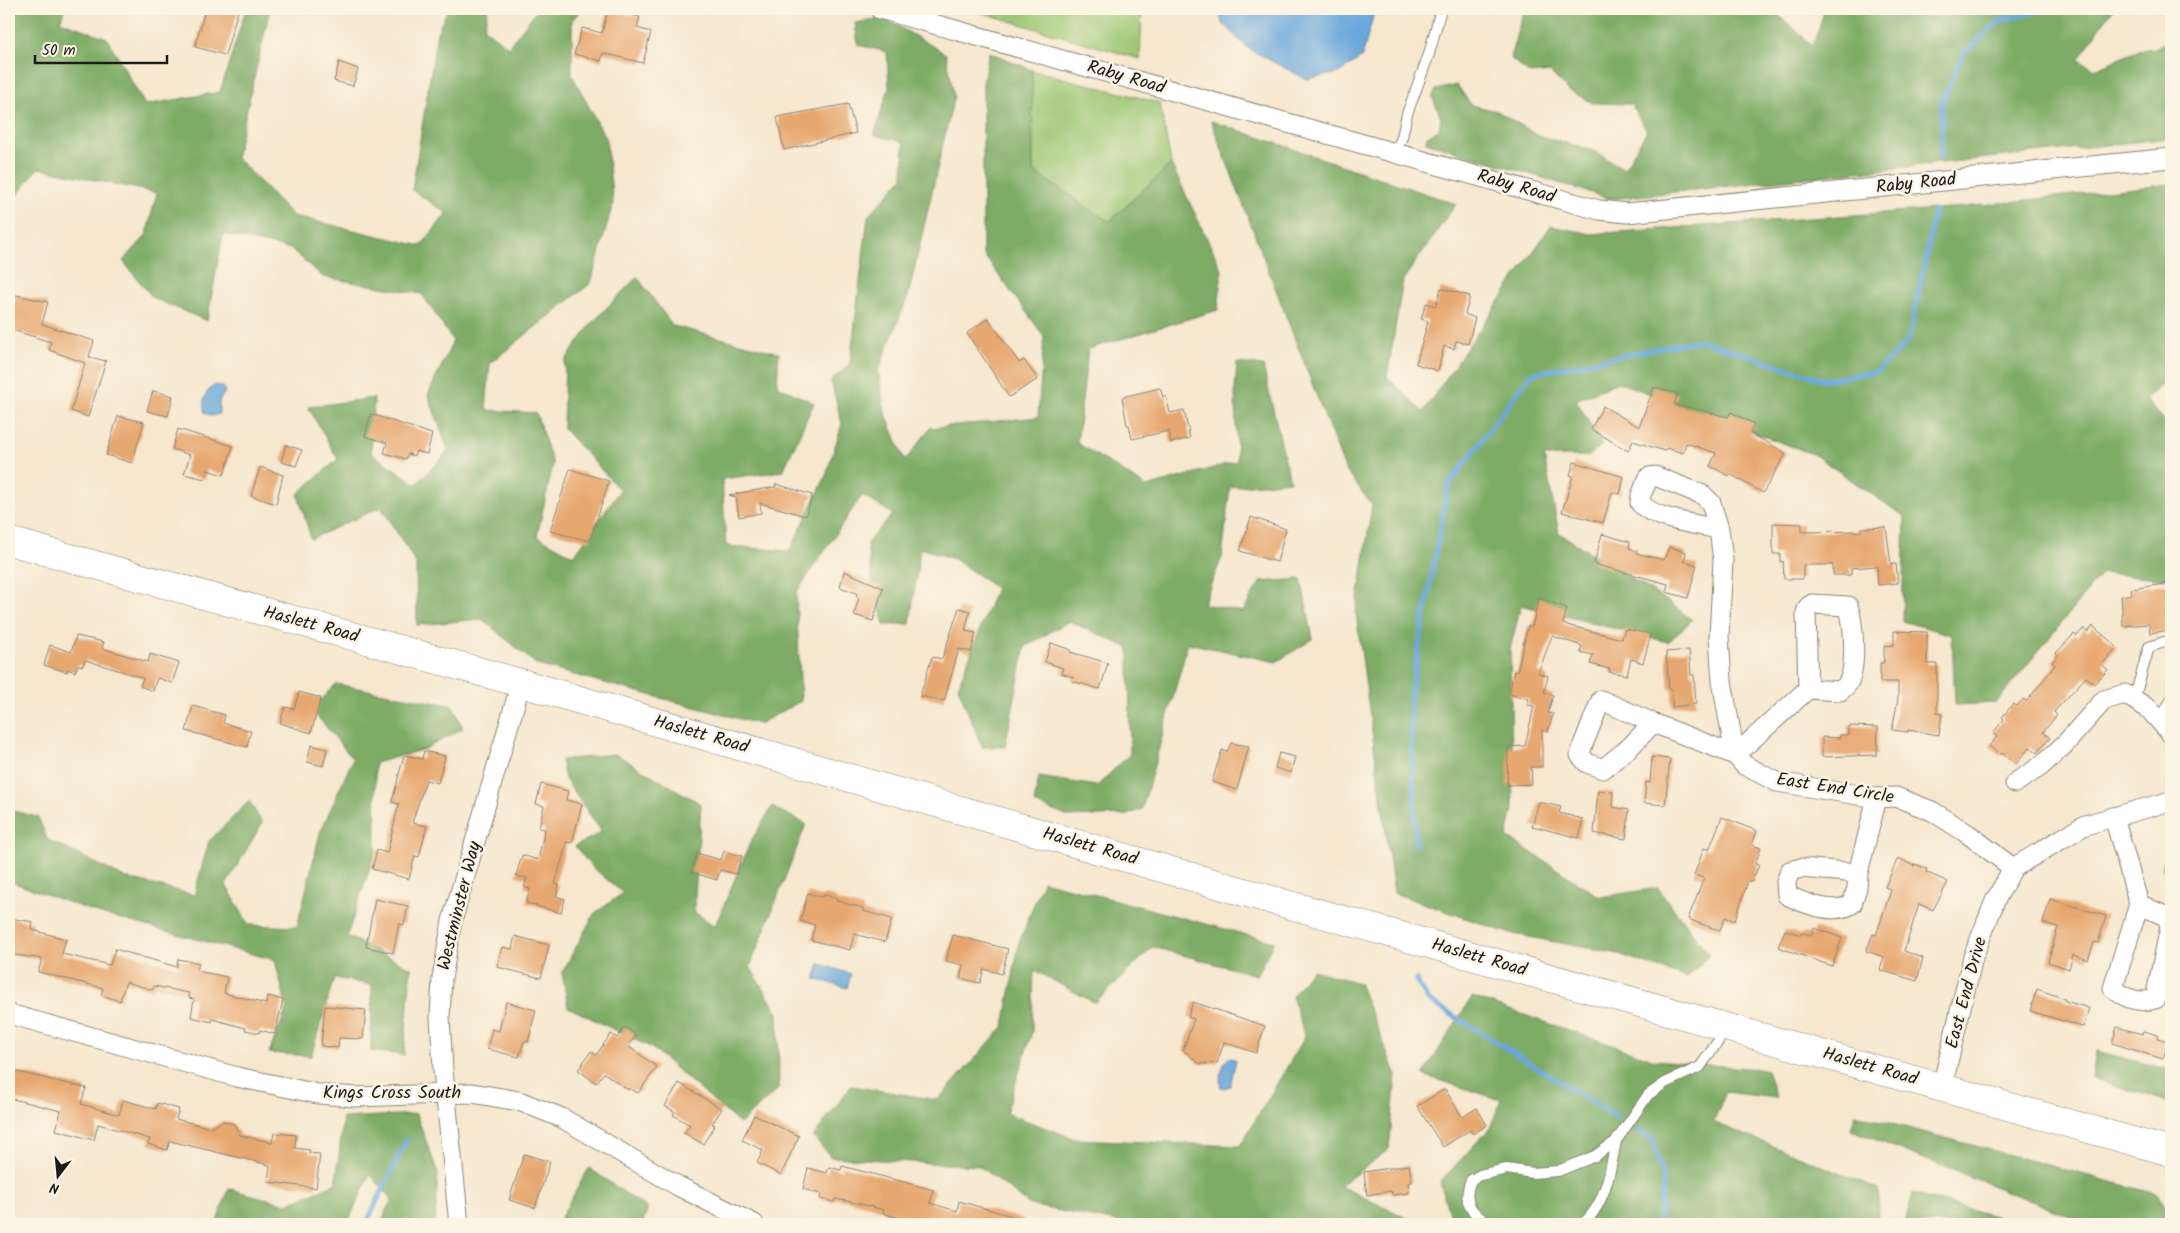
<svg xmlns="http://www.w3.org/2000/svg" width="2180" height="1233" font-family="Kalam,sans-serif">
	<rect width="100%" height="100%" fill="#fcf5e5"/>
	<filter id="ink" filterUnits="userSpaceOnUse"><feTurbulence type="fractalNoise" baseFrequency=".02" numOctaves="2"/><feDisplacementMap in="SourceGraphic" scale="10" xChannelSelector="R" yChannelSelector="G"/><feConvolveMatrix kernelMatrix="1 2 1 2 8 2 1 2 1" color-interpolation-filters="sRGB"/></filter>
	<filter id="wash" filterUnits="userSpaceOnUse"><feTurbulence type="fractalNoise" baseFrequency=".0096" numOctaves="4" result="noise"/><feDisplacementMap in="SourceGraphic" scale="20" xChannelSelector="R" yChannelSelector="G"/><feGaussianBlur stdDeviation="1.12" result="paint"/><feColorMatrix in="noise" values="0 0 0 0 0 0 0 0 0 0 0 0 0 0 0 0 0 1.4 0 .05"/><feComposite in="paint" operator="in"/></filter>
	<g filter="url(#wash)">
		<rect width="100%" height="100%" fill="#f6e7ce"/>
		<g fill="#9dc774" stroke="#5c7248">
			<path d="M969 9H1142L1140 59Z"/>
			<path d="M1032 70 1160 103 1171 164 1109 222 1033 171Z"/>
		</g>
		<g fill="#7eac66" stroke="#4d6441">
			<path d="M9 9H65L60 21 107 38 145 105 220 92 246 9H270L236 157 293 216 421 246 447 213 412 190 437 33 448 9H488L484 28 508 47 538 9H583L572 20V75L606 139 613 203 591 283 490 363 486 410 536 413 553 464 537 536 574 556 620 490 563 428 565 361 592 323 637 277 673 326 779 353 777 386 814 403 783 471 722 479 726 546 790 551 826 476 842 424 831 381 850 364 868 216 903 178 904 142 874 135 889 88 887 52 858 45 855 23 884 18 946 54 954 96 908 296 878 371 885 412 905 461 930 428 1038 417 1044 336 983 254V82L989 52 1032 70 1033 171 1109 222 1171 164 1222 270 1218 310 1088 349 1077 443 1147 487 1237 461 1235 391 1237 363 1263 366 1290 481 1230 487 1222 557 1203 604 1243 612 1260 582 1301 579 1313 639 1276 662 1188 643 1142 809 1127 815 1068 817 1034 803 1039 777 1097 786 1130 754 1129 648 1069 621 1025 647 1005 747H982L958 687 996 588 954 559 920 548 910 624 884 625 872 577 867 543 893 514 862 495 796 593 801 701 759 724 537 665 482 619 417 625 416 563 381 507 311 539 298 494 338 459 308 407 374 398 371 453 416 484 449 451 428 395 453 341 422 294 323 277 291 249 223 234 207 321 153 298 123 261 146 236 157 193 38 168 9 206Z"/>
			<path d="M1519 9H1772L1811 44 1815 40 1825 9H2113L2078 60 2095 69 2139 50 2155 48 2171 39V138L1611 199 1426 142 1427 136 1439 130 1441 117 1432 97 1436 90 1457 85 1471 105 1497 111 1539 136 1592 150 1624 169 1647 131 1631 104 1593 103 1568 90 1550 72 1530 74 1510 58 1522 16Z"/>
			<path d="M1211 121 1456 204 1403 280 1387 377 1423 412 1551 226 1591 234 1965 207 2171 184V377L2145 399 2171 429V579L2102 573 1996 703 1955 705 1952 635 1902 621 1905 517 1815 455 1618 382 1576 400 1602 445 1589 456H1544L1559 533 1666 600 1692 620 1668 642 1521 605 1510 649 1513 809 1507 837 1600 897 1658 888 1709 955 1687 978 1619 954 1508 933 1394 893 1356 613 1372 505 1345 469Z"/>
			<path d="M336 684 453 706 463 728 425 749 375 763 376 849 347 936 411 968 404 1055 371 1051 372 985 334 978 311 1056 269 1053 287 1008 275 960 98 913 9 881V810L38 817 47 839 125 878 194 895 209 841 249 801 262 823 226 885 249 925 297 927 320 833 353 759 312 710Z"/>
			<path d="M615 754 701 804 694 912 715 926 751 841 772 807 806 824 750 967 778 1013 779 1088 740 1124 652 1048 568 1007 562 973 594 914 623 893 591 866 575 846 602 832 565 779 561 760Z"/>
			<path d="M2171 838V881L2162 868Z"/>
			<path d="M1043 881 1274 942 1256 975 1153 947 1095 1003 1034 970 1032 1032 1006 1113 1075 1139 1240 1146 1305 1037 1292 996 1312 970 1359 983 1396 1075 1389 1149 1340 1186 1407 1218 1408 1224H1127L1030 1205 979 1166 831 1157 813 1137 851 1086 938 1100 1004 1026 1019 943Z"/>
			<path d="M1472 997 1655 1060 1767 1070 1776 1098 1726 1092 1713 1122 1879 1189 1877 1224H1452L1440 1182 1490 1128 1501 1100 1423 1075Z"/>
			<path d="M2096 1051 2171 1070V1103L2092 1078Z"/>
			<path d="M416 1114 438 1173 435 1224H380L392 1200 370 1174 347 1224H216L229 1189 287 1204 336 1183 343 1118Z"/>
			<path d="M1855 1114 2157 1194 2171 1214V1224H2084L2085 1222 1851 1130Z"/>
			<path d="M589 1168 648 1209 642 1224H557Z"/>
			<path d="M1913 1193 2022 1224H1905Z"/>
		</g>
		<g fill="#6aa8dc" stroke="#43627c">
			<path d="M1217 9H1375L1362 57 1339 73 1306 79 1249 49 1223 24Z"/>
			<path d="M215 385 223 387 225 392 219 401V414L212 416 205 413C201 401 205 392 215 385Z"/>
			<path d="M820 964 851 974 847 988 815 979Z"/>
			<path d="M1230 1057 1236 1060 1230 1086 1224 1088 1221 1087C1218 1079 1223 1061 1230 1057Z"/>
		</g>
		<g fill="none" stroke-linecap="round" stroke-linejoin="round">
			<g stroke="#6aa8dc" stroke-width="5">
				<path d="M1941 158 1942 101 1964 53 1999 21 2048 9"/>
				<path d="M1416 846 1410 695 1448 486 1531 374 1700 340 1824 380 1876 372 1908 341 1928 248 1934 210"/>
				<path d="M1416 980 1428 1000 1618 1118"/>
				<path d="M1637 1130 1653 1140 1664 1182 1658 1224"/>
				<path d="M366 1224 407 1139"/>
			</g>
		</g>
		<g id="blocks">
			<g fill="#e7a76f">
				<path d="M205 9H230L238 11 225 55 195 47Z"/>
				<path d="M608 9 640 17 637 28 651 32 643 63 603 53 601 61 574 54 582 28 602 33Z"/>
				<path d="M339 62 358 69 353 86 334 81Z"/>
				<path d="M848 104 856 133 784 150 777 117Z"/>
				<path d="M1441 288 1470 296 1465 314 1475 318 1468 344 1456 341 1454 349 1444 346 1438 371 1416 364 1428 321 1421 319 1426 303 1436 306Z"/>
				<path d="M16 295 48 302 42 324 94 341 89 357 106 361 88 417 71 411 85 363 49 350 51 342 9 329V311H11Z"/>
				<path d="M988 318 1019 363 1024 360 1038 379 1009 397 967 333Z"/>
				<path d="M1654 387 1678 394 1674 404 1728 417 1731 412 1754 424 1750 433 1786 453 1763 493 1730 474 1729 476 1710 466 1716 453 1686 443 1683 453 1666 448 1665 451 1633 441 1628 451 1591 429 1603 406 1639 427Z"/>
				<path d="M1160 388 1163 397 1166 396 1170 413 1184 410 1190 438 1171 443 1169 431 1132 439 1129 425H1127L1122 397Z"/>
				<path d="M153 391 173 396 168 416 147 411Z"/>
				<path d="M371 414 432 434 427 454 416 451 414 456 408 454 406 459 384 453 387 443 365 436Z"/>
				<path d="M118 416 144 422 132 463 106 455Z"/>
				<path d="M178 429 233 446 224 475 207 470 205 479 184 474 190 455 172 449Z"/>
				<path d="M286 445 302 450 296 466 281 462Z"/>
				<path d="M1574 462 1624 477 1620 494 1612 492 1603 523 1562 512 1573 476 1570 475Z"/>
				<path d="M260 467 283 475 276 504 251 496Z"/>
				<path d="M570 469 609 481 590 541 550 531Z"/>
				<path d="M776 484 812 495 806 516 760 503 761 513 739 517 736 497 729 495 775 487Z"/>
				<path d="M1251 517 1286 529 1277 562 1240 551Z"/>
				<path d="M1773 523 1802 524V532L1862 531 1861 528 1886 527 1891 564H1896L1898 583 1878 585 1877 566 1851 568V575H1833V565H1803V579H1784L1783 561 1780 562V554H1773Z"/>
				<path d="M1602 534 1630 542 1629 548 1637 551 1636 553 1664 560 1669 547 1686 552 1684 561 1697 565 1688 598 1666 592 1668 584 1594 564Z"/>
				<path d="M844 571 883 588 873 621 854 615 859 598 856 597 857 593 840 587Z"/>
				<path d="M2171 583V613H2168L2170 630 2150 633 2149 624 2123 626 2121 596 2132 594 2131 589Z"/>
				<path d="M1539 598 1567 608 1563 624 1622 639 1625 629 1651 634 1643 663 1631 659 1627 675 1609 672 1610 669 1590 664 1593 655 1580 652 1582 646 1552 636 1538 673 1548 676 1544 692 1553 695 1548 713 1553 714 1548 732 1542 730V767H1531L1532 784 1507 785 1508 747 1525 746 1534 706 1527 705 1529 699 1509 694 1514 671 1517 672 1528 626 1532 627Z"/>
				<path d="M959 608 970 611 965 631 976 633 971 652 959 649 944 701 920 696 932 657 942 659Z"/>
				<path d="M2093 626 2117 647 2102 664 2108 670 2094 684 2086 677 2054 712 2057 715 2043 732 2050 738 2037 753 2030 747 2016 764 2002 753 2000 755 1989 746 1997 737 1993 733 2004 719 2002 717 2013 704 2017 706 2023 699 2027 701 2055 665 2052 662 2058 655 2056 653 2074 634 2077 636 2084 628 2088 632Z"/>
				<path d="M1894 631 1927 632V664H1937V713L1942 714 1939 735 1908 730V732L1892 730 1898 699V682H1880V663H1884V646L1894 645Z"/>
				<path d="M76 636 104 642 102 648 148 662 150 654 179 663 172 683 157 678 153 691 140 686 143 678 85 660 83 666 78 665 75 672 68 669 67 672 44 665 50 645 71 652Z"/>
				<path d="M1051 643 1071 650 1070 652 1108 663 1100 689 1072 681 1073 677 1061 673 1063 668 1045 662Z"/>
				<path d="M1689 650 1691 675H1694L1696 704 1672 707V689H1669L1666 652Z"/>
				<path d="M299 692 321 698 311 733 280 723 285 707 294 709Z"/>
				<path d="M193 706 225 715 223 723 251 731 247 747 186 731Z"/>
				<path d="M1848 726 1878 727 1877 755 1822 757V737L1840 738V735H1848Z"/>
				<path d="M1231 743 1249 746 1237 790 1212 782 1222 750 1227 752Z"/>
				<path d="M311 745 327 749 323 766 307 762Z"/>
				<path d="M424 751 445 756 438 783 426 780 412 823 427 826 419 857 415 856 409 879 372 869 377 850 387 853 399 804 392 802 404 755 422 759Z"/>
				<path d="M1279 753 1295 757 1291 773 1275 768Z"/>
				<path d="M1652 757 1670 759 1665 805 1644 803 1646 782 1650 783Z"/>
				<path d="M541 784 568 791 566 800 582 804 572 843 567 842 555 884 559 885 556 896 565 899 561 913 526 903 530 889 524 887 527 878 516 876 522 855 538 860 545 829 539 828 544 806 536 804Z"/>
				<path d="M1598 791 1613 792V807L1629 810 1626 839 1594 833Z"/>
				<path d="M1539 802 1561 807 1559 813 1583 819 1579 838 1532 826Z"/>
				<path d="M1722 817 1757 831 1752 845 1761 848 1755 864 1759 865 1752 882 1748 881 1735 921 1725 917 1720 931 1688 919 1704 878 1694 875 1704 848 1709 850Z"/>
				<path d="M724 851 742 856 736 874 720 870 717 880 691 872 697 853 721 860Z"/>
				<path d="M1898 858 1914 866 1915 864 1927 869 1926 872 1948 882 1933 910 1919 904 1904 951 1923 958 1917 981 1880 970 1884 957 1866 951 1873 934 1876 935 1891 890 1885 887Z"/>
				<path d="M808 893 821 897 825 895 836 898 837 901 863 908V911L892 919 885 942 854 934 850 950 811 940 815 925 800 921Z"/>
				<path d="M375 899 408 906 404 925 399 924 393 953 366 947Z"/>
				<path d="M2050 899 2106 916 2098 943 2094 942 2088 960 2073 955 2069 969 2048 962 2058 927 2043 923Z"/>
				<path d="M9 918 33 922 32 930 66 939 62 954 110 965 115 949 177 967 178 959 199 963 197 971 227 977 224 993 266 1004 268 996 283 1000 275 1034 260 1030 259 1033 245 1030 246 1028 212 1019V1022L191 1017 194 999 189 998V993L154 986 153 990 126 982 120 1001 101 995 103 988 38 972 42 959 9 954Z"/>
				<path d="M1814 928 1842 938 1832 966 1778 947 1785 930 1801 935 1802 933 1812 935Z"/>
				<path d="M953 935 1008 949 1002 974 984 969 980 983 960 978 963 965 946 961Z"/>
				<path d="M515 936 549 945 541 978 497 967 502 947 512 949Z"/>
				<path d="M2037 989 2065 999V1001L2089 1008 2083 1027 2030 1011Z"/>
				<path d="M506 1002 536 1010 528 1042 524 1041 519 1057 487 1049 492 1029 499 1031Z"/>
				<path d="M1193 1002 1265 1026 1256 1053 1224 1042 1217 1063 1200 1064 1183 1050 1194 1019 1188 1017Z"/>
				<path d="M325 1006 366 1010 363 1039 339 1038 338 1048 321 1046Z"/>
				<path d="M625 1027 636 1035 628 1046 657 1067 638 1093 629 1088 628 1090 604 1073 596 1083 578 1070 591 1051 596 1055 611 1034 617 1038Z"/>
				<path d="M2117 1027 2142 1034 2143 1031 2158 1035 2157 1038 2169 1041 2163 1059 2112 1043Z"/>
				<path d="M9 1070 86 1088 81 1104 119 1115 123 1100 156 1109 157 1103 179 1109 176 1119 211 1128 223 1121 234 1124 240 1135 272 1143 274 1133 296 1135 295 1148 310 1150 309 1153 320 1154 316 1188 268 1182 270 1165 170 1141 167 1150 148 1144 150 1139 98 1124 94 1140 56 1130 61 1111 9 1098Z"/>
				<path d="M679 1083 722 1109 712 1124 715 1125 703 1144 684 1133 690 1125 673 1115 675 1112 665 1106Z"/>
				<path d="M1445 1089 1462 1117 1477 1108 1487 1125 1473 1134 1470 1130 1443 1147 1417 1106Z"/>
				<path d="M754 1115 799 1136 781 1175 757 1163 763 1150 742 1140Z"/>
				<path d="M524 1154 550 1162 535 1208 509 1200Z"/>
				<path d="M1409 1165 1412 1182 1408 1183 1409 1193 1392 1195 1391 1191 1367 1195 1364 1172Z"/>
				<path d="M842 1166 934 1190 930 1203 957 1211 959 1201 1026 1220 1025 1224H917L883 1213 884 1210 857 1203 835 1199 834 1202 820 1199 821 1194 803 1189 808 1168 827 1173 829 1167 841 1170Z"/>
			</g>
		</g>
	</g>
	<g filter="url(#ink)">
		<use href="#blocks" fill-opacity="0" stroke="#898275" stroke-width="1"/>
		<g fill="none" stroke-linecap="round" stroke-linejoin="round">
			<defs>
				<g id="service">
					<path d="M1395 153 1402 137 1407 114 1429 54 1441 9"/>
					<path d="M2134 700 2149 647 2164 642 2171 644"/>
					<path d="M2160 721 2171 700"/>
					<path d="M1489 1224C1470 1212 1462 1202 1471 1180L1480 1175 1507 1169 1533 1173 1558 1171 1595 1156 1616 1141 1648 1095 1665 1083 1700 1067 1726 1030"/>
					<path d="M1582 1224C1605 1207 1611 1168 1616 1141"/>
				</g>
				<g id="minor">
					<path d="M880 9 1599 210 1627 213 2171 158"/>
					<path d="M1719 529C1699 525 1653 519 1640 503L1641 495 1649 477 1655 476 1703 495 1711 503 1719 529 1723 560 1719 637 1722 681 1735 755"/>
					<path d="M1653 723 1629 748 1603 769 1587 763 1580 755 1582 747 1601 700 1653 723 1735 755 1744 765 1777 782 1877 798 1896 797 1932 811 1968 834 2013 868"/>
					<path d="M1735 755 1808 689 1840 691C1842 689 1847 686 1848 683 1857 667 1854 622 1848 606L1812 604 1808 607 1806 612 1808 689"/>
					<path d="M2015 783 2041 766 2064 745 2104 700 2125 694 2149 709 2171 734"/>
					<path d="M2114 817 2139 904 2113 988C2126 999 2139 1004 2155 999L2170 927 2167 917 2139 904"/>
					<path d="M1858 873 1801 868 1790 871 1786 882 1787 895C1805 904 1834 915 1852 904L1857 888 1858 873 1877 798"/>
					<path d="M9 1014 237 1077 318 1094 355 1097 472 1093 519 1101 562 1118 678 1186 754 1224"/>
					<path d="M1942 1087 1973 957 1995 901 2013 868 2085 825 2171 801"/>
					<path d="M459 1224 443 1070 440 1017 442 978 452 921 521 683"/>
				</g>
				<path id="secondary" d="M9 541 521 683 1265 898 2171 1152"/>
			</defs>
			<use href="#service" stroke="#898275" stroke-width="12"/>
			<use href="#minor" stroke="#898275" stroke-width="21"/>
			<use href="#secondary" stroke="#898275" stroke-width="29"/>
			<use href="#service" stroke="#fff" stroke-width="10"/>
			<use href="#minor" stroke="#fff" stroke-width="19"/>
			<use href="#secondary" stroke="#fff" stroke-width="28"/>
		</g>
	</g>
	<g text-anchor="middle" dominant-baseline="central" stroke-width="5" stroke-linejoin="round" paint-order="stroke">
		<g font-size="18" fill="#1c1c1c" stroke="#fcf5e5">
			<text transform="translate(1126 78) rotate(16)">Raby Road</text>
			<text transform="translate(1916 184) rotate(-6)">Raby Road</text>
			<text transform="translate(1516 187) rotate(16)">Raby Road</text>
			<text transform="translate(311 625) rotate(15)">Haslett Road</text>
			<text transform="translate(701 735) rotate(16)">Haslett Road</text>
			<text transform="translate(1835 789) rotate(9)">East End Circle</text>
			<text transform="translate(1090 847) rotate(16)">Haslett Road</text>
			<text transform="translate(460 906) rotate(-76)">Westminster Way</text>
			<text transform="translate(1479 958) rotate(16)">Haslett Road</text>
			<text transform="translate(1967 993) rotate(-75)">East End Drive</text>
			<text transform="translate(1870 1067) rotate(16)">Haslett Road</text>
			<text x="392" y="1093">Kings Cross South</text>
		</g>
	</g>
	<rect width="2180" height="1233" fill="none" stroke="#fcf5e5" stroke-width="30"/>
	<g transform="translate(58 1176) rotate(196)" stroke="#fcf5e5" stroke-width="4" paint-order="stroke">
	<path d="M0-4L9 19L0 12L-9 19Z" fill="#1c1c1c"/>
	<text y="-8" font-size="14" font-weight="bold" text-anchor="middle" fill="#1c1c1c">N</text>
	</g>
	<path d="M35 55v8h132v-8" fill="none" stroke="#1c1c1c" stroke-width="2.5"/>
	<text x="42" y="55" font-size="15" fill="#1c1c1c" stroke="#fcf5e5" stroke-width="4" paint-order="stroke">50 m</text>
</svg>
